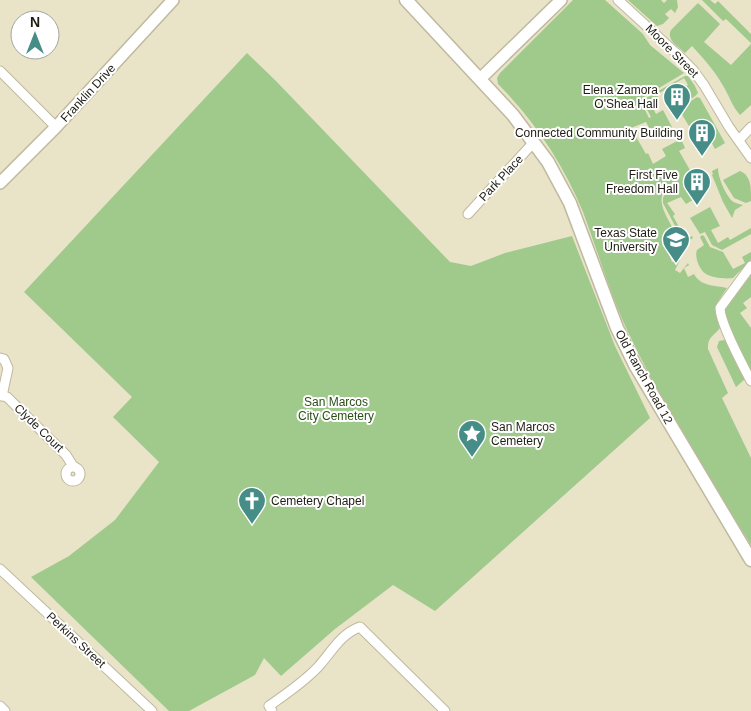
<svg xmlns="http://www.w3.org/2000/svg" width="751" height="711" font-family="Arial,sans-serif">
	<rect width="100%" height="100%" fill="#e9e3c8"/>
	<g fill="#9fca8c">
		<path d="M573 0H605L643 34 650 45 684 73 644 97 643 106 649 118 651 117 644 104 646 98 685 76H688L695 86 698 93C692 101 684 101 676 99L689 92 686 86 688 85 684 78 658 94 659 96 649 101 656 114 663 110 672 127 654 137 646 122 631 128 646 154 648 153 653 164 666 156 662 149 681 139 685 148 679 151 702 191 703 194 686 204 681 197 667 203 675 214 673 216 686 240 692 236 693 238 684 243 663 203V198L667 190C652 199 672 225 678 237L674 239V242L666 246 672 262 680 260 675 270 680 273 688 263 689 265 684 268 688 277 694 274C701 287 715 285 727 288L717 303 716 316 720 328C714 336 707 337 708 349L728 393 722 398 751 458V545C708 476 663 406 628 332 610 294 598 252 583 212 564 165 534 120 498 84L497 78 500 73Z"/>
		<path d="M628 0H661L664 3 667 0H677L678 7 675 13 671 9 665 14 669 18 663 24 657 26Z"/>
		<path d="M702 0H710L715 4 718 1 751 34V43L726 19 723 21Z"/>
		<path d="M698 3 720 24 704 42 731 65 751 44V105L740 115C732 106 729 95 722 84 714 70 703 58 692 46L685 53C678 46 666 40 671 30Z"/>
		<path d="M247 53 275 80 450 262 471 266 505 253 572 236 615 346 650 418 435 611 393 585 335 629 281 676 264 658 255 675 189 711H169L31 577 69 556 115 520 159 462 113 417 132 397 24 292Z"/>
		<path d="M697 97 700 98 725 143 715 149 708 136 700 140 697 135 695 136 675 103H688Z"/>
		<path d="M718 168C718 178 725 193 731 200 734 203 739 204 743 205L735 210 732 218 723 202 712 175 713 174 712 171Z"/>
		<path d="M740 171C751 176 751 186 751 201L746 203 734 198 723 180Z"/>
		<path d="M710 207 720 226 711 230 718 243 728 237 730 240 751 228V234L722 250 712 245 705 232 700 234 690 218Z"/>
		<path d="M702 235 704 236 710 247 723 252 733 269 745 263 742 257 751 252V260L733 278C726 279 714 278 708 275 700 272 694 257 697 250L704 245 700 237Z"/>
		<path d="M751 273V297L743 303 747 308 740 313 751 328V373L726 320 723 311Z"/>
		<path d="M724 340 727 342 745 379 736 387 717 347 719 341Z"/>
	</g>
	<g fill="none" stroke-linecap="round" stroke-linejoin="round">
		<defs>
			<g id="minor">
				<path d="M618 0 677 54 693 70 704 85 729 127 751 158"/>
				<path d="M0 71 56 127"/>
				<path d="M739 140 751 127"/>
				<path d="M468 214 534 142"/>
				<path d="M751 266 720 308C720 323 743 366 751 381"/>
				<path d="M0 358 4 359 8 368 2 396"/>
				<path d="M0 395 7 397 66 455 73 466"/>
				<circle cx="73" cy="474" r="7"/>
				<path d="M0 569 152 711"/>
				<path d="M0 706 5 711"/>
				<path d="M272 711 269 706C286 694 304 682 318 667 331 653 340 634 360 627L445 711"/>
			</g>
			<g id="tertiary">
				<path d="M480 79 561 0"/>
				<path d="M0 183 56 127 173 0"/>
			</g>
			<path id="secondary" d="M406 0 513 115 548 162 570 203 617 328 635 365 751 560"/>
		</defs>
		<use href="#minor" stroke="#bfb99f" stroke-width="11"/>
		<use href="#tertiary" stroke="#bfb99f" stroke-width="14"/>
		<use href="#secondary" stroke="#bfb99f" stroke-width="15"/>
		<use href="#minor" stroke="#fff" stroke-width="9"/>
		<use href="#tertiary" stroke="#fff" stroke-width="11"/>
		<use href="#secondary" stroke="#fff" stroke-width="12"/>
	</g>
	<defs>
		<symbol id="building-pin" viewBox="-11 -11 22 30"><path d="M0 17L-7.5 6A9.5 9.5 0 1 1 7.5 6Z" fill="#468d87" stroke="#fff"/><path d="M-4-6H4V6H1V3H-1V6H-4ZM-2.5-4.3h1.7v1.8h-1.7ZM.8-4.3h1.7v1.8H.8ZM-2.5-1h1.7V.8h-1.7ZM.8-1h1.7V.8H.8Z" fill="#fff"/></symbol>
		<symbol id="university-pin" viewBox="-11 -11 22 30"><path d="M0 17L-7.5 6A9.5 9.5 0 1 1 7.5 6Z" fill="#468d87" stroke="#fff"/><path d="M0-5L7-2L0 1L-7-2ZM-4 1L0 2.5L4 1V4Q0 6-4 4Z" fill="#fff"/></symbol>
		<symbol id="sight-pin" viewBox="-11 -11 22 30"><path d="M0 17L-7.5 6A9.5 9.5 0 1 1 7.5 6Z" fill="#468d87" stroke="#fff"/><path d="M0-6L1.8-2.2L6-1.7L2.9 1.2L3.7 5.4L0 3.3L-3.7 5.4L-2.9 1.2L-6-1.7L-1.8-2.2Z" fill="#fff"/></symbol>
		<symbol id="church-pin" viewBox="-11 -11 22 30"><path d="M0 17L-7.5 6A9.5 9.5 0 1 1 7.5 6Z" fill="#468d87" stroke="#fff"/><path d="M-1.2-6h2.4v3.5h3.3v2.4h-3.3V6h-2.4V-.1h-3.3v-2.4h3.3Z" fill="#fff"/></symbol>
	</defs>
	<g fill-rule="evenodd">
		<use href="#building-pin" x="661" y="81" width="32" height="43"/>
		<use href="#building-pin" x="686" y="117" width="32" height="43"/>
		<use href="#building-pin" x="681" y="166" width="32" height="43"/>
		<use href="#university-pin" x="660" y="224" width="32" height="43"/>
		<use href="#sight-pin" x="456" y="418" width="32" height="43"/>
		<use href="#church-pin" x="236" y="485" width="32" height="43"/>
	</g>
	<g text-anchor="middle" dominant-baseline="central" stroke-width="4" stroke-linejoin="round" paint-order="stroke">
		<g font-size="12" fill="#1f1d13" stroke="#fff">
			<text transform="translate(672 51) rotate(45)">Moore Street</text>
			<text transform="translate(88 93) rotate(-47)">Franklin Drive</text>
			<text transform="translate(501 178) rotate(-47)">Park Place</text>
			<text transform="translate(644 377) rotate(61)">Old Ranch Road 12</text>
			<text transform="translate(39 428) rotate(44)">Clyde Court</text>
			<text transform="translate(76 640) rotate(43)">Perkins Street</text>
		</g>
		<g font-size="12" fill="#1f1d13" stroke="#fff" text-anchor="end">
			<text x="658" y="90">Elena Zamora<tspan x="658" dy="14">O'Shea Hall</tspan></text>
			<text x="683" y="133">Connected Community Building</text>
			<text x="678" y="175">First Five<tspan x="678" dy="14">Freedom Hall</tspan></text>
			<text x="657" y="233">Texas State<tspan x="657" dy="14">University</tspan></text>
			<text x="491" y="427" text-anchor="start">San Marcos<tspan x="491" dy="14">Cemetery</tspan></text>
			<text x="271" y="501" text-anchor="start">Cemetery Chapel</text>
		</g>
		<g font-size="12" fill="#2a4f17" stroke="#fff">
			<text x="336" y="402">San Marcos<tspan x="336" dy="14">City Cemetery</tspan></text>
		</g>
	</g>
	<g transform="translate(35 35)"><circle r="24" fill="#ffffff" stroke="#a5a5a1"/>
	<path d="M0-4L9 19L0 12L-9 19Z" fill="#468d87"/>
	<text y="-8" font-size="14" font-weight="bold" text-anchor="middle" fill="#1f1d13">N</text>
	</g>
</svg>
